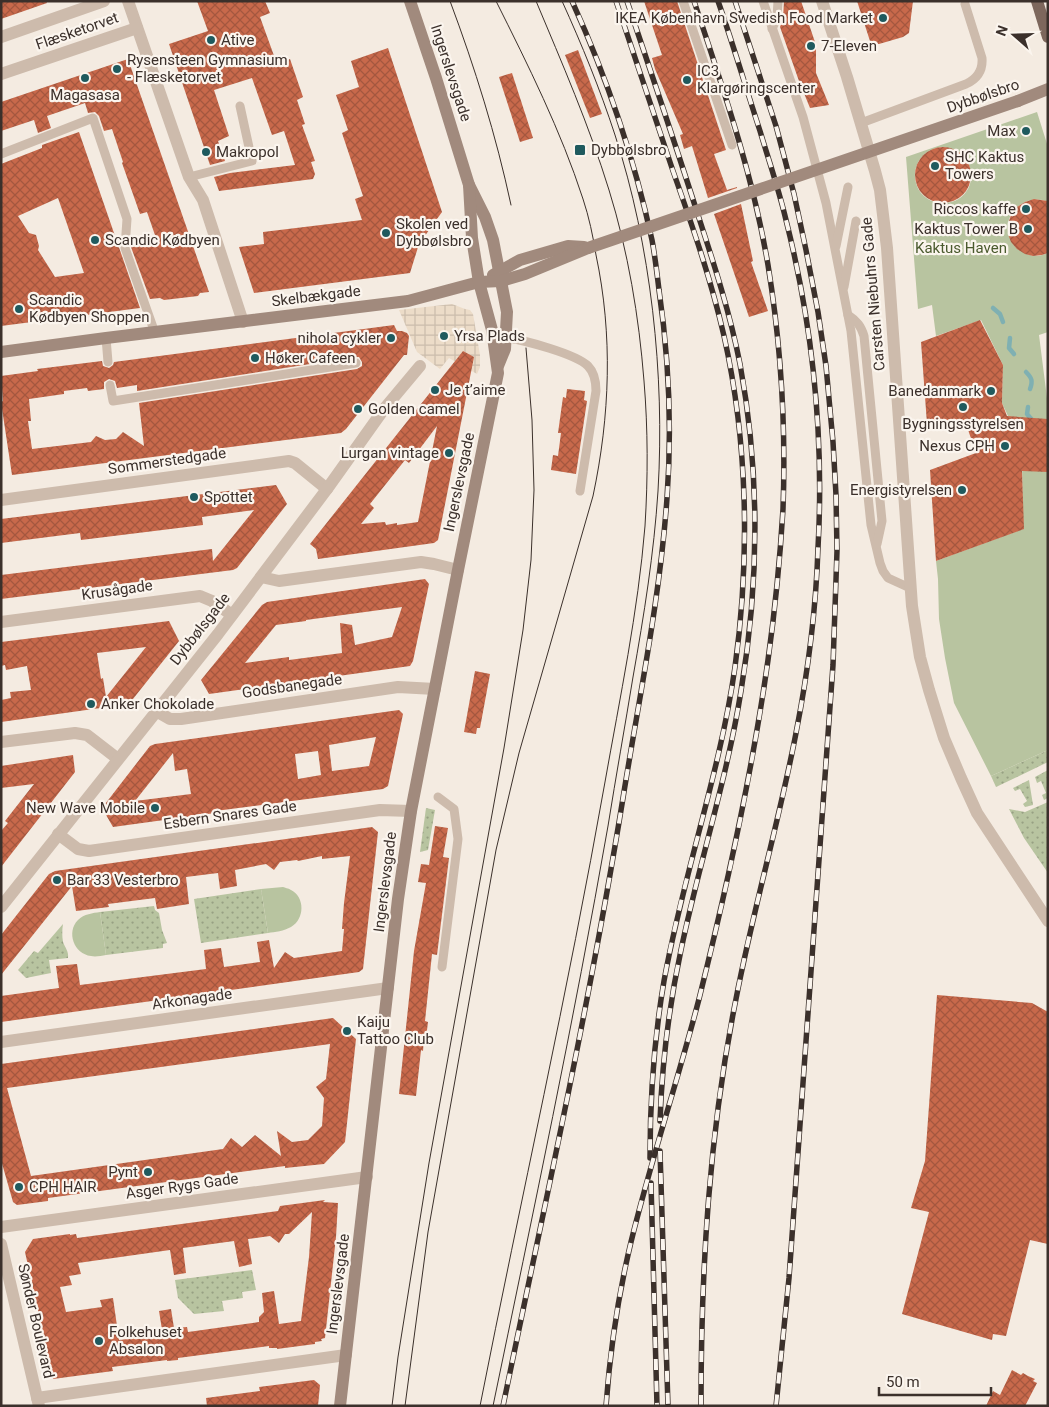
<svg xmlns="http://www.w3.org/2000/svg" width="1049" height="1407" font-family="Roboto,sans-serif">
	<defs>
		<pattern id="grass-dots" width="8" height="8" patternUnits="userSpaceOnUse" patternTransform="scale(1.25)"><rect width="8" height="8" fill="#b8c4a0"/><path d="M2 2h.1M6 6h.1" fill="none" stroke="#97a083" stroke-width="1.8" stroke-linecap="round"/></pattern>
		<pattern id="plaza-grid" width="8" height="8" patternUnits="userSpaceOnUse" patternTransform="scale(1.25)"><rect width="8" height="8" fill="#ecdcc8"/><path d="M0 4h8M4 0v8" fill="none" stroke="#cbbdac"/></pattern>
		<pattern id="building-cross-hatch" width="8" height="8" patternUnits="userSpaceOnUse" patternTransform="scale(1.25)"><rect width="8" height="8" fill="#c8694b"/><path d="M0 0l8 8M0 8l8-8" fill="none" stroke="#a4573f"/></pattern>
	</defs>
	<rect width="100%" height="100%" fill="#f4ebe1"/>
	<g fill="url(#grass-dots)">
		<path d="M1048 750V762L996 787 991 776Z"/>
		<path d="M1048 770V798L1044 800 1042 795 1046 793 1041 781 1037 783 1035 777Z"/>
		<path d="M1029 780 1033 805 1025 807 1023 804 1027 801 1020 789 1015 791 1013 788Z"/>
		<path d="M1048 802V873L1024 838 1009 809 1025 812Z"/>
		<path d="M426 808 435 810 428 850 420 852Z"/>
		<path d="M261 889 268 933 201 943 194 899Z"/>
		<path d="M154 906 155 910 159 913 162 930 167 943 163 944V948L106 955 100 912Z"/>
		<path d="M63 924C62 930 62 936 63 942 65 948 69 951 68 958L49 960 51 973 26 978 18 970 34 951 38 953Z"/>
		<path d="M252 1270 256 1290 242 1292 243 1298 222 1301 224 1311 194 1314 178 1298 175 1280Z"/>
	</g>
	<g fill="#b8c4a0" fill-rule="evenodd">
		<path d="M1037 112 1048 147V202C1029 193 1005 210 1008 231 1009 237 1016 243 1019 247 1028 257 1036 258 1048 253V332L1039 335 1048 406V750L991 776 954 703 945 658 939 619 938 579 936 561 1023 529 1022 459 1019 440 1002 403 1003 365 981 320 936 336 932 305 918 309 906 157ZM941 147C982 151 979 201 945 203 936 204 927 200 921 193 912 182 913 164 924 155 929 150 935 148 941 147Z"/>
		<path d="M283 887C285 888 288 888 291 890 305 897 305 919 291 927 284 931 275 932 268 933L261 889Z"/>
		<path d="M100 912 106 955C101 956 95 957 91 956 74 954 66 932 78 920 84 914 93 913 100 912Z"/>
	</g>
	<path fill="url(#plaza-grid)" d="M452 304 465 309 470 310 473 314 480 355V367L477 374 449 358 440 369 417 352 399 310Z"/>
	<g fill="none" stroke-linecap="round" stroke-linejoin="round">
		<g stroke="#7fb0b2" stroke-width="4.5">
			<path d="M993 308 1000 314 1003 322"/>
			<path d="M1010 338 1009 348 1014 354"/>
			<path d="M1026 372C1032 378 1033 381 1030 389"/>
			<path d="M1028 407 1027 414 1033 421"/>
		</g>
	</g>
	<g fill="url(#building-cross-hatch)" fill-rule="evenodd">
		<path d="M1 1H46L47 3 1 19Z"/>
		<path d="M197 1H265L270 13 260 17 277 64 290 59 303 97 297 100 305 124 302 125 315 161 311 162 315 174 313 179 219 191 214 177 230 173 295 165 284 131 272 135 252 78 214 90 229 136 218 141 225 161 210 165 169 44 208 31Z"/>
		<path d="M644 1H677L726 150 714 154 727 190 737 187V188L708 198 692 146 684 149 680 135 683 134 655 69 652 58 662 55Z"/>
		<path d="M784 1H801L816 45V73L829 105 810 108 799 81 780 27 783 19Z"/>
		<path d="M857 1H913L909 33 903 37 879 44H872L870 41Z"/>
		<path d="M388 48 442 212 419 244 410 273 254 293 239 247 264 244 263 232 362 220 355 199 363 196 342 133 348 130 336 95 359 87 351 61Z"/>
		<path d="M578 50 602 114 590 118 565 55Z"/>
		<path d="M128 59 209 292 200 293 198 296 164 300 160 298 150 299 131 247 156 238 147 212 140 214 122 163 123 162 112 129 104 131 99 116 95 112 88 113 85 103 47 116 51 128 38 133 34 120 1 131V102Z"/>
		<path d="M512 73 533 138 520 142 499 77Z"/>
		<path d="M79 132 140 308 1 326V164L42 148V145ZM58 198 84 273 55 277 38 250 39 246 36 235 29 233 18 216Z"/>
		<circle cx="943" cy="175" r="28"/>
		<path d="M1034 199 1048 201V253L1042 255 1033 256 1025 254 1017 249 1011 242 1008 234V224L1011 215 1017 207 1025 202Z"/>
		<path d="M741 204 753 261 751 262 768 311 749 317 714 214Z"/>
		<path d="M980 320 1003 365 1002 403 1007 416 1048 419V472L1022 471 1024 529 936 561 930 470 976 453 965 421 927 424 921 342Z"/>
		<path d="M394 325 397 331H402L407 333 409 336 407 355H404L346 429 341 433 12 475 1 402 3 401 1 376 38 371 37 369 102 361 103 366 109 368 113 365 114 362ZM355 357H359L362 362V366L357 369 139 403 144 446 123 432 116 439 105 440 96 436 91 442 32 449 28 421H31L29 399 64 394V391L87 388 88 391 104 389V382L109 379 115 381 117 388 137 385V391Z"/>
		<path d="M463 351 474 357 438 540 434 543 318 559 316 549 310 544ZM437 426 418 522 397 525V523L386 525 385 522 361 524 374 508 370 504 405 460 409 463Z"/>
		<path d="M567 389 585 391 584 400 587 401 576 474 551 470 553 455 558 456 561 433H558L563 397 566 398Z"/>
		<path d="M276 485 287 504 237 568 233 570 1 599V575L212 549 213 561 254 510 202 517 203 525 81 540 80 533 1 543V519Z"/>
		<path d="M425 579 429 584 413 661 410 666 209 694 201 680 262 605 267 602ZM402 607 392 637 355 645 352 625 340 623 342 653 289 660V657L245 663 276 625 306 621V620Z"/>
		<path d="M169 621 179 641 129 704 1 722V700L11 698 10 692 31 690 27 666 6 670 5 665 1 666V642ZM146 647 106 697 103 678 101 679 97 653Z"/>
		<path d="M475 671 490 674 480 728H477L476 734 464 732Z"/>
		<path d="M399 710 403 714 388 786 383 789 215 811V813L113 827 102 808 150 746 155 744ZM376 737 369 766 332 771 329 745ZM318 751 321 775 298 779 295 754ZM173 753 175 771 187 769 191 794 135 801Z"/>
		<path d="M73 755 75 772 1 867V831L8 823 5 821 34 784 1 788V766Z"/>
		<path d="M435 826 448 828 443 857 449 858 437 955 432 954 425 1021 428 1022 426 1038H424L423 1051 421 1050 416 1096 399 1094 414 951 426 883 418 882 421 864 429 865Z"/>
		<path d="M372 827 378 832 363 969 359 972 1 1022V996L59 988 56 966 77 964 80 985 206 969 204 950 221 948 224 967 260 962 257 942 269 940 274 968 285 952 294 958 342 951 344 929H342L344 903 350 856 322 859V856L298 861 297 860 280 862 274 870 266 864 235 870 237 886 220 889 218 873 186 877 189 904 157 909 155 898 108 904 109 907 76 911 72 886 1 975V935L49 874 55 871Z"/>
		<path d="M937 995 1032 1003 1048 1012V1244L1030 1240 1006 1336 993 1334 992 1340 902 1314 929 1212 911 1208 925 1161Z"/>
		<path d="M333 1018 356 1039 345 1142 324 1164 285 1168V1166L255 1170 48 1198V1201L17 1205 13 1202 1 1160V1064ZM330 1044 326 1079 316 1087 324 1098 322 1126 308 1140 292 1142 277 1131 281 1156 255 1135 242 1147 231 1138 223 1149 31 1176 7 1088Z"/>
		<path d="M325 1200 323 1202 338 1203 336 1237 325 1338 321 1339 322 1341 315 1342V1344L277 1349V1348H269V1346L178 1358V1360L167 1361V1360L112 1367 113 1371 53 1379 25 1252 33 1239 70 1234V1235L76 1234 77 1238 278 1211 280 1206ZM312 1212 309 1257 301 1321 279 1324 274 1291 262 1293 264 1312 259 1317V1322L188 1332 187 1327 174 1328 171 1309 159 1311 163 1336 137 1339V1338L119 1340 113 1298 100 1300 102 1307 66 1312 60 1287 72 1285 69 1276 81 1274 78 1263 170 1250 174 1275 186 1273 183 1248 234 1241 239 1267 252 1264 248 1239 270 1236 279 1243 285 1234H289Z"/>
		<path d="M1012 1370 1021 1375 1023 1373 1028 1376 1035 1379 1033 1381 1037 1383 1025 1406H986L993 1391 1000 1395Z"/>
		<path d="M314 1380 320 1385 318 1406H207L206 1398 260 1391 259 1387Z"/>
	</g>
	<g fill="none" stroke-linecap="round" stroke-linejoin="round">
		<g stroke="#cdbbac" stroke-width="9">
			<path d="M683 1 732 145"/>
			<path d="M763 1 803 117 826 203 851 331 871 525 880 563 883 571 888 578 910 588"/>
			<path d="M772 29 777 18 778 1"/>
			<path d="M861 123 966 84C977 79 983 71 982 58L965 4"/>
			<path d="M1 154 93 118 127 219 125 248 155 333"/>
			<path d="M189 177 252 161 240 106"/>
			<path d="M836 246 848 187"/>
			<path d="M844 287 856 221"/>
			<path d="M848 315C857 321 861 326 864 336L882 521 877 544"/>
			<path d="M106 338 108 362"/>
			<path d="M507 338C524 340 576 354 588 366 595 373 596 382 596 391L580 491"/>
			<path d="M110 385 113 401 356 363"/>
			<path d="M438 797 454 809 458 839 442 967"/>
		</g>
		<g stroke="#cdbbac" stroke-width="12">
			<path d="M128 1 189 177 203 200 243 322"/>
			<path d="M822 1 847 77 875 171 880 190 887 248 912 606 920 657 929 690 944 738 961 778 977 813 1048 921"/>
			<path d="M1 37 104 1"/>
			<path d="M1 74 137 28"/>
			<path d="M1 500 289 461 295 463 327 489"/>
			<path d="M261 577 279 581 421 562 434 564 458 570"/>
			<path d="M1 622 200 596 212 601 232 615"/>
			<path d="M156 711 170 719H181L398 687 435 689"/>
			<path d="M1 742 75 733 87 735 118 759"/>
			<path d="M58 834 78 849 89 851 380 810 411 811"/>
			<path d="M1 907 218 634 327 489 384 409 420 366"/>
			<path d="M1 1042 388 988"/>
			<path d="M1 1227 367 1177"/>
			<path d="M1 1244 39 1406"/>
			<path d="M37 1398 346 1355"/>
		</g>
		<g stroke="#a18a7d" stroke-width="12">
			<path d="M410 1 436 78 469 185 485 217 493 240 507 312 505 349 498 366"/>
			<path d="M1018 101 1048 89"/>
			<path d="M493 275 520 260 568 246 584 247"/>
			<path d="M1 352 106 338 408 301 479 282 501 281 525 274 588 248"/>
			<path d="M340 1406 398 899 411 811 458 570 498 373 492 330 479 282 472 238 469 185"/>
		</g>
		<path stroke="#7d675c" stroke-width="12" d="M1037 1 1048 37"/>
		<g stroke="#3b302b" stroke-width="1">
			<path d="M450 1C475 68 496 135 511 205"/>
			<path d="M392 1406 398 1357 429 1163 504 748 523 630 531 560 534 490 532 420 526 348"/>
			<path d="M405 1406 428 1232 496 850 519 753 593 496C610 416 613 335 596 255 593 236 589 217 583 199 561 131 528 65 496 1"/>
			<path d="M480 1406C521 1198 568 991 605 782 620 697 638 612 645 526 648 478 648 429 644 381 639 317 628 251 609 190 589 125 562 63 536 1"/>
			<path d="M493 1406C533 1213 574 1020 608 826 616 776 625 726 633 677 644 615 654 553 658 491 665 375 651 245 615 135 600 89 582 45 562 1"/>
		</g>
		<defs>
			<g id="rail">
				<path d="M616 1C635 58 654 114 673 171 692 225 711 279 724 336 748 443 750 558 735 667 720 773 683 875 664 981 654 1039 650 1099 650 1158"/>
				<path d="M627 1C651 72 675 143 698 215 714 264 730 313 740 364 760 472 759 584 741 691 727 779 699 863 681 950 669 1006 662 1063 660 1121"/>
				<path d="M735 1 776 126 794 194 806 250 818 312 826 366 833 442 836 495 837 551 833 665 789 1278 776 1406"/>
				<path d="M660 1151 668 1406"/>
				<path d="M651 1183 657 1406"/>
				<path d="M503 1406C545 1203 590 1002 623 798 639 698 660 599 667 498 672 429 669 359 659 290 657 273 655 256 652 240 634 157 607 78 572 1"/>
				<path d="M606 1406C610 1351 618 1296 631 1242 651 1160 678 1080 699 999 727 887 752 774 768 660 775 610 780 560 783 509 786 428 781 345 768 265 753 175 723 88 694 1"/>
				<path d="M701 1406C701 1269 709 1133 736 999 753 910 779 822 796 733 808 672 816 610 818 548 824 439 813 327 786 220 779 190 769 161 760 131 746 88 733 44 718 1"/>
			</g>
		</defs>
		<use href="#rail" stroke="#3b302b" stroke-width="5.5"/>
		<use href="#rail" stroke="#fbf5ee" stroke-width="4" stroke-dasharray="11" stroke-linecap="butt"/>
		<path stroke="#a18a7d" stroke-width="12" d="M588 248 1018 101"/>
	</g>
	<g fill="#1f5a5e" stroke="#fbf5ee" stroke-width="2">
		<circle cx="883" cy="18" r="5"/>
		<circle cx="211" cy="40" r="5"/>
		<circle cx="811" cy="46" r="5"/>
		<circle cx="117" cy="69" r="5"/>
		<circle cx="85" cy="78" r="5"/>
		<circle cx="687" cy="80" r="5"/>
		<circle cx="1026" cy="131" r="5"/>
		<rect x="574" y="144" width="12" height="12" rx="2.5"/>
		<circle cx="206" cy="152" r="5"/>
		<circle cx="935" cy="166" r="5"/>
		<circle cx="1026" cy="209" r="5"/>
		<circle cx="1028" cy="229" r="5"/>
		<circle cx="386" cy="233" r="5"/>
		<circle cx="95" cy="240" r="5"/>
		<circle cx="19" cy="309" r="5"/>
		<circle cx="444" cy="336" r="5"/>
		<circle cx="391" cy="338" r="5"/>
		<circle cx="255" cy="358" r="5"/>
		<circle cx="435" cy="390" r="5"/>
		<circle cx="991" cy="391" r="5"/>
		<circle cx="963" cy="407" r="5"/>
		<circle cx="358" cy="409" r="5"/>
		<circle cx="1005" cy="446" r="5"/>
		<circle cx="449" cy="453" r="5"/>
		<circle cx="962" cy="490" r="5"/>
		<circle cx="194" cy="497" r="5"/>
		<circle cx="91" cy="704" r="5"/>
		<circle cx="155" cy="808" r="5"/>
		<circle cx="57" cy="880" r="5"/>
		<circle cx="347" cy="1031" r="5"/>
		<circle cx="148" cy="1172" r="5"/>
		<circle cx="19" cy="1187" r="5"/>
		<circle cx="99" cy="1341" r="5"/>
	</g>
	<g text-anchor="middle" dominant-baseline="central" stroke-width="4.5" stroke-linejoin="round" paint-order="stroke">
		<g font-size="15" fill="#3b302b" stroke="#fbf5ee" text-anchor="start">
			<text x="873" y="18" text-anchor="end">IKEA København Swedish Food Market</text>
			<text x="221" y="40">Ative</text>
			<text x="821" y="46">7-Eleven</text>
			<text x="127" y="60">Rysensteen Gymnasium<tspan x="127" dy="17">- Flæsketorvet</tspan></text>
			<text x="697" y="71">IC3<tspan x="697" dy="17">Klargøringscenter</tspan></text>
			<text x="85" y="95" text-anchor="middle">Magasasa</text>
			<text x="1016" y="131" text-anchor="end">Max</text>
			<text x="591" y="150">Dybbølsbro</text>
			<text x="216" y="152">Makropol</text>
			<text x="945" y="157">SHC Kaktus<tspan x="945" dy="17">Towers</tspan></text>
			<text x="1016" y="209" text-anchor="end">Riccos kaffe</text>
			<text x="396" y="224">Skolen ved<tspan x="396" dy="17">Dybbølsbro</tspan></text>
			<text x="1018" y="229" text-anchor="end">Kaktus Tower B</text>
			<text x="105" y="240">Scandic Kødbyen</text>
			<text x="29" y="300">Scandic<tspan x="29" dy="17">Kødbyen Shoppen</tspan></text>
			<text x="454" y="336">Yrsa Plads</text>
			<text x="381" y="338" text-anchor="end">nihola cykler</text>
			<text x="265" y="358">Høker Cafeen</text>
			<text x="445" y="390">Je t’aime</text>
			<text x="981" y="391" text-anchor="end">Banedanmark</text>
			<text x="368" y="409">Golden camel</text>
			<text x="963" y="424" text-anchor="middle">Bygningsstyrelsen</text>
			<text x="995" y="446" text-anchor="end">Nexus CPH</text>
			<text x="439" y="453" text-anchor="end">Lurgan vintage</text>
			<text x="952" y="490" text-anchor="end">Energistyrelsen</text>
			<text x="204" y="497">Spottet</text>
			<text x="101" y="704">Anker Chokolade</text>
			<text x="145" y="808" text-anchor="end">New Wave Mobile</text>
			<text x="67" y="880">Bar 33 Vesterbro</text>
			<text x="357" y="1022">Kaiju<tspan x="357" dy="17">Tattoo Club</tspan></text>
			<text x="138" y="1172" text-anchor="end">Pynt</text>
			<text x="29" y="1187">CPH HAIR</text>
			<text x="109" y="1332">Folkehuset<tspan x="109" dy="17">Absalon</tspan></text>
		</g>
		<g font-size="15" fill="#3b302b" stroke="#fbf5ee">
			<text transform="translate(77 31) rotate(-19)">Flæsketorvet</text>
			<text transform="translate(451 73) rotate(72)">Ingerslevsgade</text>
			<text transform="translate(983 96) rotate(-19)">Dybbølsbro</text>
			<text transform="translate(873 294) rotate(-95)">Carsten Niebuhrs Gade</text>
			<text transform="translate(316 296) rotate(-7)">Skelbækgade</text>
			<text transform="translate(167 461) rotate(-8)">Sommerstedgade</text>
			<text transform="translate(459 482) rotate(-78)">Ingerslevsgade</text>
			<text transform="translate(117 590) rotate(-8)">Krusågade</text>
			<text transform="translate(200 629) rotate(-52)">Dybbølsgade</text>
			<text transform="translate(292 686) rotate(-8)">Godsbanegade</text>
			<text transform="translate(230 815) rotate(-8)">Esbern Snares Gade</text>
			<text transform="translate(385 882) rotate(-83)">Ingerslevsgade</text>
			<text transform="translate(192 999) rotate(-8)">Arkonagade</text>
			<text transform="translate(182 1186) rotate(-8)">Asger Rygs Gade</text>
			<text transform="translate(338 1284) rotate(-83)">Ingerslevsgade</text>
			<text transform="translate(36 1321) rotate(77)">Sønder Boulevard</text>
		</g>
		<g font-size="15" fill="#4a5a2e" stroke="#fbf5ee">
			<text x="961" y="248">Kaktus Haven</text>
		</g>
	</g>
	<rect width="1049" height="1407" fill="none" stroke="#3b302b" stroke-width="5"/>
	<g transform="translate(1014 35) rotate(290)" stroke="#fbf5ee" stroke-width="4" paint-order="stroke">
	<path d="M0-4L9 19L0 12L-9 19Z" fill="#3b302b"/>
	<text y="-8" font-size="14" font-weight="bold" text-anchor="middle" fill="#3b302b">N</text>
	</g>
	<path d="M879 1387v8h112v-8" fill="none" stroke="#3b302b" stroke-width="2.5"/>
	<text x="886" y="1387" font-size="15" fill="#3b302b" stroke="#fbf5ee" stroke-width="4" paint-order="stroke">50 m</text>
</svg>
